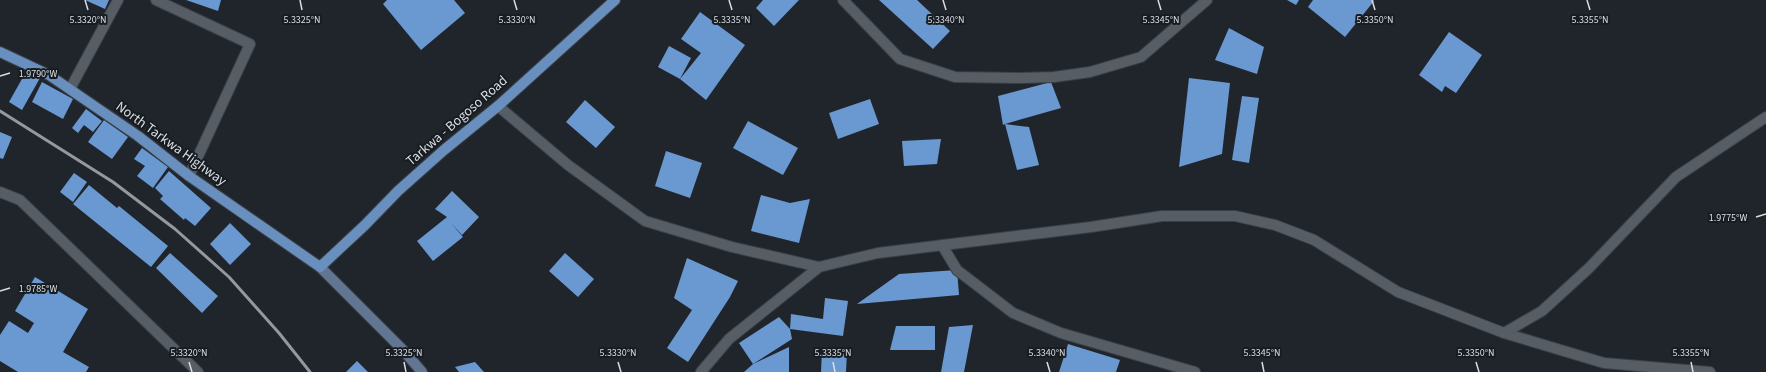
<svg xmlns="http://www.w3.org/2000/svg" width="1766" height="372" font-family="'Source Sans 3',sans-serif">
	<rect width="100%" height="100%" fill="#20252c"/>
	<g fill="#6a98d0">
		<path d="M85 0H109L105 9Z"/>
		<path d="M186 0H221L218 11Z"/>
		<path d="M387 0H454L465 13 421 50 383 4Z"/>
		<path d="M763 0H799L774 26 756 8Z"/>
		<path d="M879 0H917L950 31 933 49Z"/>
		<path d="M1287 0H1299L1296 5Z"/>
		<path d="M1313 0H1373L1374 1 1345 37 1308 7Z"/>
		<path d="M700 12 745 45 706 100 680 79 701 53 681 39Z"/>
		<path d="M1229 28 1264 47 1257 74 1215 60Z"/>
		<path d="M1449 32 1482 55 1456 93 1445 86 1442 92 1419 75Z"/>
		<path d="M669 46 691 58 680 79 658 67Z"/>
		<path d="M27 70 40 78 22 110 9 102Z"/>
		<path d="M1189 78 1230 83 1222 154 1179 167Z"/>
		<path d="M42 82 73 99 63 119 32 102Z"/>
		<path d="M1051 82 1061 108 1005 124 1029 127 1039 165 1017 170 1005 124 1003 125 998 96Z"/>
		<path d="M1242 96 1259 98 1249 163 1232 160Z"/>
		<path d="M870 99 879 124 838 139 829 113Z"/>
		<path d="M585 100 615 127 596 148 566 122Z"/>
		<path d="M86 109 102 121 93 132 84 125 78 133 72 128Z"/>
		<path d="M104 120 128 137 112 159 88 142Z"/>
		<path d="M748 121 798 148 783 175 733 148Z"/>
		<path d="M0 132 12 137 3 159 0 158Z"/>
		<path d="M941 139 937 164 904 166 902 141Z"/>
		<path d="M142 148 168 167 153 188 137 176 145 166 134 159Z"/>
		<path d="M666 151 702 163 690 198 655 186Z"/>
		<path d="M169 171 211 208 195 226 185 218 184 220 160 199 163 196 155 188Z"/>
		<path d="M74 173 87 182 73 202 60 192Z"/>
		<path d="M89 185 117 208 119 206 168 246 151 267 73 204Z"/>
		<path d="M452 191 479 217 462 235 450 222 463 237 433 261 417 241 447 217 435 209Z"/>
		<path d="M761 195 790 203 810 199 799 243 751 231Z"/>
		<path d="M230 223 251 244 230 265 210 244Z"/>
		<path d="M170 253 218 296 202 313 156 268Z"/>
		<path d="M565 253 594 279 578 297 549 271Z"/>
		<path d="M687 258 738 281 730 297 688 362 667 348 692 310 674 298Z"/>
		<path d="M957 270 959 295 857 304 899 274Z"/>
		<path d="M35 277 88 309 63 352 89 367 86 372H18L0 361V335L9 321 28 333 34 323 15 311Z"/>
		<path d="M825 298 848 301 843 336 790 329 791 314 823 319Z"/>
		<path d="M779 317 790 329 792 339 753 364 739 343Z"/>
		<path d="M973 325 964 372H941L949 327Z"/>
		<path d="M896 326H935V350H890Z"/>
		<path d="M1068 344 1120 360 1116 372H1059Z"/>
		<path d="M789 347V372H744L753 364Z"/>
		<path d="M822 350 847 351 846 372H821Z"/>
		<path d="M357 361 368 372H346Z"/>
		<path d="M475 362 484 372H459L455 367Z"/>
	</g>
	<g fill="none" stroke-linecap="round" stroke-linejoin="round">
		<defs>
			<g id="service">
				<path d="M156 0 250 44 189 176"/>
				<path d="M70 89 118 0"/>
			</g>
			<g id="minor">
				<path d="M843 0 900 59 955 77 1020 78 1054 77 1090 72 1141 57 1207 0"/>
				<path d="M498 106 568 165 645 221 732 247 819 267 878 253 1091 227 1162 216H1235L1275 225 1314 240 1398 292 1504 333 1604 363 1710 372"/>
				<path d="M0 192 20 200 198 372"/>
				<path d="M942 245 957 270 1013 313 1061 333 1195 372"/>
				<path d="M1504 333 1542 311 1589 268 1676 177 1766 117"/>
				<path d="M701 372 729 339 819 267"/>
			</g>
			<path id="secondary" d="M320 267 403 350 422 372"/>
			<path id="primary" d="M0 52 49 75 138 136 189 176 320 267 365 225 398 191 444 150 498 106 615 0"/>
		</defs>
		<use href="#service" stroke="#3b4046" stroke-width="12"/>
		<use href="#minor" stroke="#3b4046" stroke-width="12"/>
		<use href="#secondary" stroke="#3b4046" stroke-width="12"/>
		<use href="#primary" stroke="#3b4046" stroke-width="12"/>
		<use href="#service" stroke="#575d65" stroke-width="10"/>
		<use href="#minor" stroke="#575d65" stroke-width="10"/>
		<use href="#secondary" stroke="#607692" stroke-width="10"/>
		<use href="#primary" stroke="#688fbe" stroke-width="10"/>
		<path stroke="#94999e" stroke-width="3" d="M0 111 113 182 175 229 229 277 279 333 310 372"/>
	</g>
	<path fill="none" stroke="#dadee3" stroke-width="1.5" d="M85 0 88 10M300 0 302 10M514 0 517 10M729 0 732 10M943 0 946 10M1158 0 1161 10M1372 0 1375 10M1587 0 1590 10M0 76 10 73M1756 217 1766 214M0 291 10 288M189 362 192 372M404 362 406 372M618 362 621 372M833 362 835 372M1047 362 1050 372M1262 362 1264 372M1476 362 1479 372M1691 362 1693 372"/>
	<g text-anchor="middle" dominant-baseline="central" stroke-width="4" stroke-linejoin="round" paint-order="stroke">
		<g font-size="14" fill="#dadee3" stroke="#161c22">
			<text transform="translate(457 121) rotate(-41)">Tarkwa - Bogoso Road</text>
			<text transform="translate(171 144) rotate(36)">North Tarkwa Highway</text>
		</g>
	</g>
	<g font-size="10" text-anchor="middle" fill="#dadee3" stroke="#161c22" stroke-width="4" stroke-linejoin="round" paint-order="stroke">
		<text x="88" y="23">5.3320°N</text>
		<text x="302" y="23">5.3325°N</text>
		<text x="517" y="23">5.3330°N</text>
		<text x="732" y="23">5.3335°N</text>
		<text x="946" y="23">5.3340°N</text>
		<text x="1161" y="23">5.3345°N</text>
		<text x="1375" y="23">5.3350°N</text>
		<text x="1590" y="23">5.3355°N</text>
		<text x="38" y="77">1.9790°W</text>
		<text x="1728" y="221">1.9775°W</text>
		<text x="38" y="292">1.9785°W</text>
		<text x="189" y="356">5.3320°N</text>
		<text x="404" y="356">5.3325°N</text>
		<text x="618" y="356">5.3330°N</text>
		<text x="833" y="356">5.3335°N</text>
		<text x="1047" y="356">5.3340°N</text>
		<text x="1262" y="356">5.3345°N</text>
		<text x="1476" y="356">5.3350°N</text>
		<text x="1691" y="356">5.3355°N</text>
	</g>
</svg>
